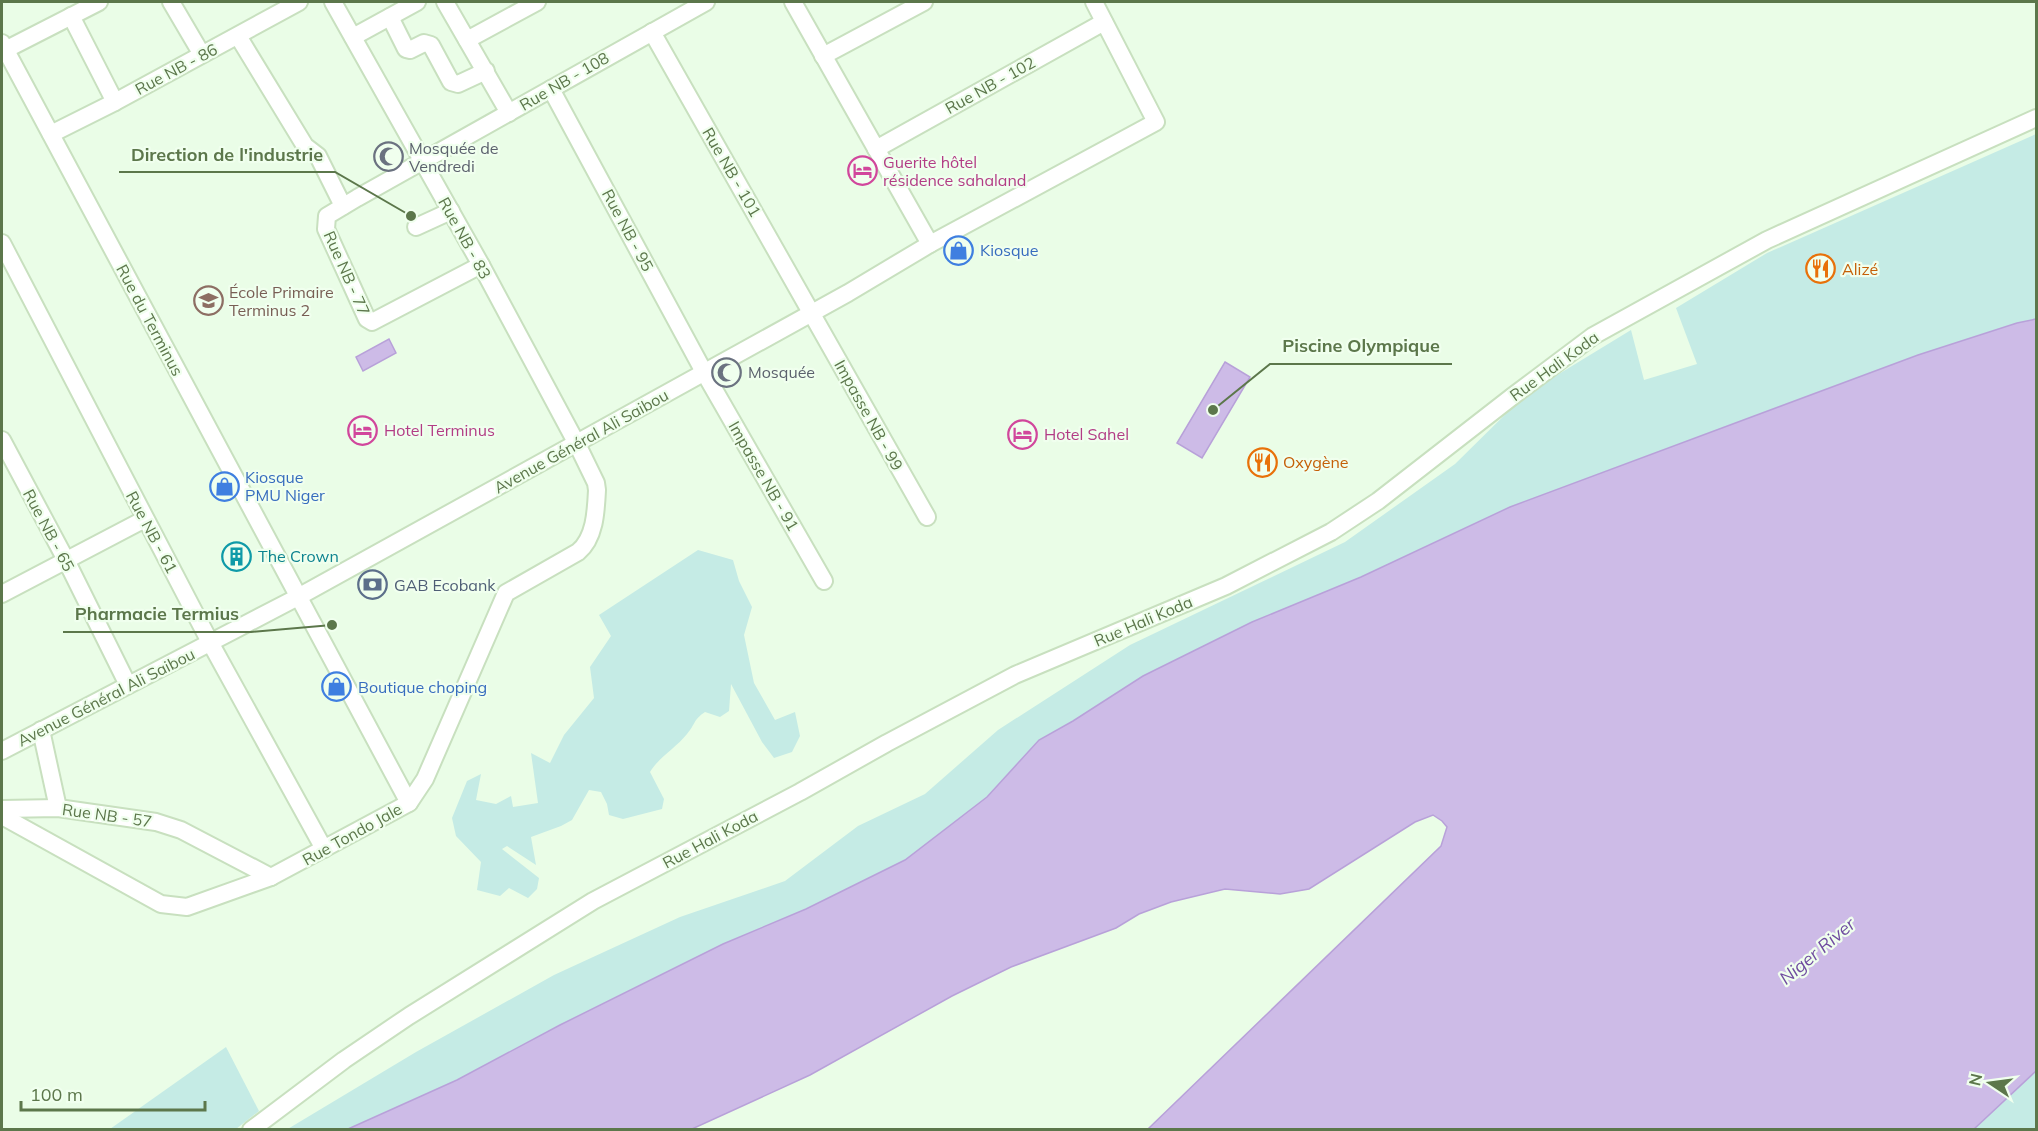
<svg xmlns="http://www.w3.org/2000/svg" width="2038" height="1131" font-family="Mulish,sans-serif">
	<rect width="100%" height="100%" fill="#eafde7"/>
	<g fill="#c5ebe5">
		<path d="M2036 134V319L2017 323 1918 355 1510 507 1361 577 1252 622 1143 676 1073 721 1039 740 987 797 905 860 806 909 723 944 560 1025 457 1080 348 1129 286 1130 416 1052 554 975 680 917 785 881 858 826 925 794 998 730 1130 645 1345 542 1455 464 1526 394 1631 330 1644 380 1697 364 1676 308 1767 253Z"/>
		<path d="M698 550 733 560 739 581 752 607 744 635 754 683 775 720 795 712 800 736 792 752 774 758 762 742 731 684 729 711 720 717 705 712C693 720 695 725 687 734 676 748 660 756 650 772L664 799 662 809 623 819 609 815 607 804 601 792 589 790 572 820 561 826 531 837 536 865 507 846 502 849 539 878 537 889 528 898 509 888 500 896 477 890 481 862 456 836 452 818 467 781 481 774 476 800 496 804 511 796 513 807 538 803 531 753 550 763 564 735 594 698 590 667 611 636 599 615Z"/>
		<path d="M226 1047 259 1111 236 1129H110Z"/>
		<path d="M2036 1071V1129H1974Z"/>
	</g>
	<g fill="#cdbbe7" stroke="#b8a1d9" stroke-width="1.5">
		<path d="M2036 319V1071L1974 1129H1148L1441 846 1447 827 1442 821 1433 815 1415 822 1309 889 1280 894 1225 889 1171 902 1139 914 1116 928 1011 967 952 996 810 1075 692 1129H348L457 1080 560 1025 723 944 806 909 905 860 987 797 1039 740 1073 721 1143 676 1252 622 1361 577 1510 507 1918 355 2017 323Z"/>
		<path d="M389 339 396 353 363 371 356 357Z"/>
		<path d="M1225 362 1250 377 1202 458 1177 443Z"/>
	</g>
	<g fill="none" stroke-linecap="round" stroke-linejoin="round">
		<defs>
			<g id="minor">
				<path d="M171 2 201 53"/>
				<path d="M445 2 509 113"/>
				<path d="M793 2 930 244"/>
				<path d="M71 16 115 102"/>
				<path d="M390 17 406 49 410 50 424 43 431 45 451 82 458 84 486 71"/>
				<path d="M652 32 927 517"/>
				<path d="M238 36 305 146 318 156 343 206"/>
				<path d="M353 37 417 2"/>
				<path d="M467 40 537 2"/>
				<path d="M2 43 409 803"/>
				<path d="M5 50 99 2"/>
				<path d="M823 56 924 2"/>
				<path d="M551 89 704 372 824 581"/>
				<path d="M51 134 115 102 299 2"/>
				<path d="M876 149 1104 22"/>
				<path d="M416 227 451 211"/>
				<path d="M2 243 211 644 324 849"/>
				<path d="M481 265 372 322 367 319 326 229 327 216 357 198 706 2"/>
				<path d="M2 440 66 560 128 685"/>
				<path d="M2 594 145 519"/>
				<path d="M41 730 58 808"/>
				<path d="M2 751 298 597 848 293 930 244 1156 122 1094 2"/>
				<path d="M2 809 58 808 156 822 181 830 271 877"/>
				<path d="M2 816 161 904 187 907 271 877 409 803 425 779 506 593 578 552C595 538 596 511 597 490L596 483 577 444 481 265 333 2"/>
				<path d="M251 1130 344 1060 409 1016 593 901 800 792 887 743 1015 675 1226 586 1331 532 1378 501 1513 396 1593 336 1767 240 2036 118"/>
			</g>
		</defs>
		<use href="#minor" stroke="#c8e0bf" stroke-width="20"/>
		<use href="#minor" stroke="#fff" stroke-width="16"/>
	</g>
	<defs>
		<symbol id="mosque-ring" viewBox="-11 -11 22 22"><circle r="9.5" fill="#f0ffee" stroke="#6b7280" stroke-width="1.5"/><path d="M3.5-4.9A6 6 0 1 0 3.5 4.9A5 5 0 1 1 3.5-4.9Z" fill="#6b7280"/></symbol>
		<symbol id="hotel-ring" viewBox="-11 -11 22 22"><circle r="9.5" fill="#f0ffee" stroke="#d1479c" stroke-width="1.5"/><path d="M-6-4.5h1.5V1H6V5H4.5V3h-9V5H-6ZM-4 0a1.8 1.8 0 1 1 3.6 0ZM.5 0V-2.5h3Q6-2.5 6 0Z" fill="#d1479c"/></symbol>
		<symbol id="shop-ring" viewBox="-11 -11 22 22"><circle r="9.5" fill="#f0ffee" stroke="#3f7fe0" stroke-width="1.5"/><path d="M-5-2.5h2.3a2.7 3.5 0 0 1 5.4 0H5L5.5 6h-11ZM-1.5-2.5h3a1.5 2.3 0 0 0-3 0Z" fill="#3f7fe0"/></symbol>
		<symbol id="restaurant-ring" viewBox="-11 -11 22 22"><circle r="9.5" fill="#f0ffee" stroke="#e8710a" stroke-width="1.5"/><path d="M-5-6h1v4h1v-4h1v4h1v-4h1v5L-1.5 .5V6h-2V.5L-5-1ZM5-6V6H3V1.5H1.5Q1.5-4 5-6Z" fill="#e8710a"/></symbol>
		<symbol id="school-ring" viewBox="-11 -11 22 22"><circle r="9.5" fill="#f0ffee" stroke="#8d6e63" stroke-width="1.5"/><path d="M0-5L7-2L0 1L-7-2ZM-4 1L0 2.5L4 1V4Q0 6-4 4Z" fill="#8d6e63"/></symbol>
		<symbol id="building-ring" viewBox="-11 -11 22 22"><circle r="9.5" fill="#f0ffee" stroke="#0f9aa8" stroke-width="1.5"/><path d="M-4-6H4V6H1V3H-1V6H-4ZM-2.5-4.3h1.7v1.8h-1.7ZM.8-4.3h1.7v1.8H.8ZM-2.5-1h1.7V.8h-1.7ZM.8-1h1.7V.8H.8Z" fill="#0f9aa8"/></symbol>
		<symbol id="bank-ring" viewBox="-11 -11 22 22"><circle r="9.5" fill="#f0ffee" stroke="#5c6f8a" stroke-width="1.5"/><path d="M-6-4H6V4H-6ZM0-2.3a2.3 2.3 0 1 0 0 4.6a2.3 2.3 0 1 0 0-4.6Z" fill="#5c6f8a"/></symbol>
	</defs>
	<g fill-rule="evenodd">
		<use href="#mosque-ring" x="372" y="140" width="33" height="33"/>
		<use href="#hotel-ring" x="846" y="154" width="33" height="33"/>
		<use href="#shop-ring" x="942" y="234" width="33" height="33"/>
		<use href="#restaurant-ring" x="1804" y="252" width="33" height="33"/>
		<use href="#school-ring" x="192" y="284" width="33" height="33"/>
		<use href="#mosque-ring" x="710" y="356" width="33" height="33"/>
		<use href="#hotel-ring" x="346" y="414" width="33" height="33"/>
		<use href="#hotel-ring" x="1006" y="418" width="33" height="33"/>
		<use href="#restaurant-ring" x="1246" y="446" width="33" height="33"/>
		<use href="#shop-ring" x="208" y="470" width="33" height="33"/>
		<use href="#building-ring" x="220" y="540" width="33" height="33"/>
		<use href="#bank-ring" x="356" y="568" width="33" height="33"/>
		<use href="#shop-ring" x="320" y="670" width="33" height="33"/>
	</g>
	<g text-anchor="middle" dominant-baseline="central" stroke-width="4.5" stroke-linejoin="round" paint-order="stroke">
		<g font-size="16" fill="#5c774b" stroke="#f0ffee">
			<text transform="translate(176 69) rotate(-28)">Rue NB - 86</text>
			<text transform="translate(564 81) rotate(-30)">Rue NB - 108</text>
			<text transform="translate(990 85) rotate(-29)">Rue NB - 102</text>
			<text transform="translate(732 172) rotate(60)">Rue NB - 101</text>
			<text transform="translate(628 230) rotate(62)">Rue NB - 95</text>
			<text transform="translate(465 238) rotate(61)">Rue NB - 83</text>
			<text transform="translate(347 273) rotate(66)">Rue NB - 77</text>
			<text transform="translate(150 320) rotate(62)">Rue du Terminus</text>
			<text transform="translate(1554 366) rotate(-36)">Rue Hali Koda</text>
			<text transform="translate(869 415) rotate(61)">Impasse NB - 99</text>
			<text transform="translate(581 441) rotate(-29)">Avenue Général Ali Saibou</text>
			<text transform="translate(764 476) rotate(60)">Impasse NB - 91</text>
			<text transform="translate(49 530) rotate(62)">Rue NB - 65</text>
			<text transform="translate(152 532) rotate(62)">Rue NB - 61</text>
			<text transform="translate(1143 621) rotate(-23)">Rue Hali Koda</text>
			<text transform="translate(106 697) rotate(-27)">Avenue Général Ali Saibou</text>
			<text transform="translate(107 815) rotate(8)">Rue NB - 57</text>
			<text transform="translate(352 834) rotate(-29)">Rue Tondo Jale</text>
			<text transform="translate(710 839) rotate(-28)">Rue Hali Koda</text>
		</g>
		<g font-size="16" fill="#5b616d" stroke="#f0ffee" text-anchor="start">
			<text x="409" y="148">Mosquée de<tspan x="409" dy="18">Vendredi</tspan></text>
			<text x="748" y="372">Mosquée</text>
		</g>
		<g font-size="16" fill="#b23c85" stroke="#f0ffee" text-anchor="start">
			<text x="883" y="162">Guerite hôtel<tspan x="883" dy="18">résidence sahaland</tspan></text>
			<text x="384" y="430">Hotel Terminus</text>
			<text x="1044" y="434">Hotel Sahel</text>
		</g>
		<g font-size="16" fill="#366cbe" stroke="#f0ffee" text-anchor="start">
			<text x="980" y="250">Kiosque</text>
			<text x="245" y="477">Kiosque<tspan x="245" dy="18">PMU Niger</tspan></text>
			<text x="358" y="687">Boutique choping</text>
		</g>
		<g font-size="16" fill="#c56008" stroke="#f0ffee" text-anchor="start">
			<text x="1842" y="269">Alizé</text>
			<text x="1283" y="462">Oxygène</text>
		</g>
		<g font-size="16" fill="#785e54" stroke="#f0ffee" text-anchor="start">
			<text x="229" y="292">École Primaire<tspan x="229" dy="18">Terminus 2</tspan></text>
		</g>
		<g font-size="16" fill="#0d838f" stroke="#f0ffee" text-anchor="start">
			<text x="258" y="556">The Crown</text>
		</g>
		<g font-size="16" fill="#4e5e75" stroke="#f0ffee" text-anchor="start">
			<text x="394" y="585">GAB Ecobank</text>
		</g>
		<g font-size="18" font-style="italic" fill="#704da0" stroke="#f0ffee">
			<text transform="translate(1817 951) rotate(-40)">Niger River</text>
		</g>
	</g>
	<path fill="none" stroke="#5c774b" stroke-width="2" d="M411 216L335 172H119M1213 410L1270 364H1452M332 625L251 632H63"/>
	<g fill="#5c774b" stroke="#f0ffee" stroke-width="2">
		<circle cx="411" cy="216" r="6"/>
		<circle cx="1213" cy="410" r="6"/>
		<circle cx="332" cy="625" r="6"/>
	</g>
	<g font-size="18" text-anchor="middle" font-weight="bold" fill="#5c774b" stroke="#f0ffee" stroke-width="4.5" stroke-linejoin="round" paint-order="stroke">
		<text x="227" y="161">Direction de l'industrie</text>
		<text x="1361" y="352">Piscine Olympique</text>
		<text x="157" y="620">Pharmacie Termius</text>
	</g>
	<rect width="2038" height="1131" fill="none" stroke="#5c774b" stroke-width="6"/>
	<g transform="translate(1990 1083) rotate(283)" stroke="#f0ffee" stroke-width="4.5" paint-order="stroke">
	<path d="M0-4.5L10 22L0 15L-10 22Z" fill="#5c774b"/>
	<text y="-9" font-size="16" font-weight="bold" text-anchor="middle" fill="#5c774b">N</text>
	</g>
	<path d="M21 1101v9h184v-9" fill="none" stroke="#5c774b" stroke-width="3"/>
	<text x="30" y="1101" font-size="18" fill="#5c774b" stroke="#f0ffee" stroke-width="4.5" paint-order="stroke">100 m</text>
</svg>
